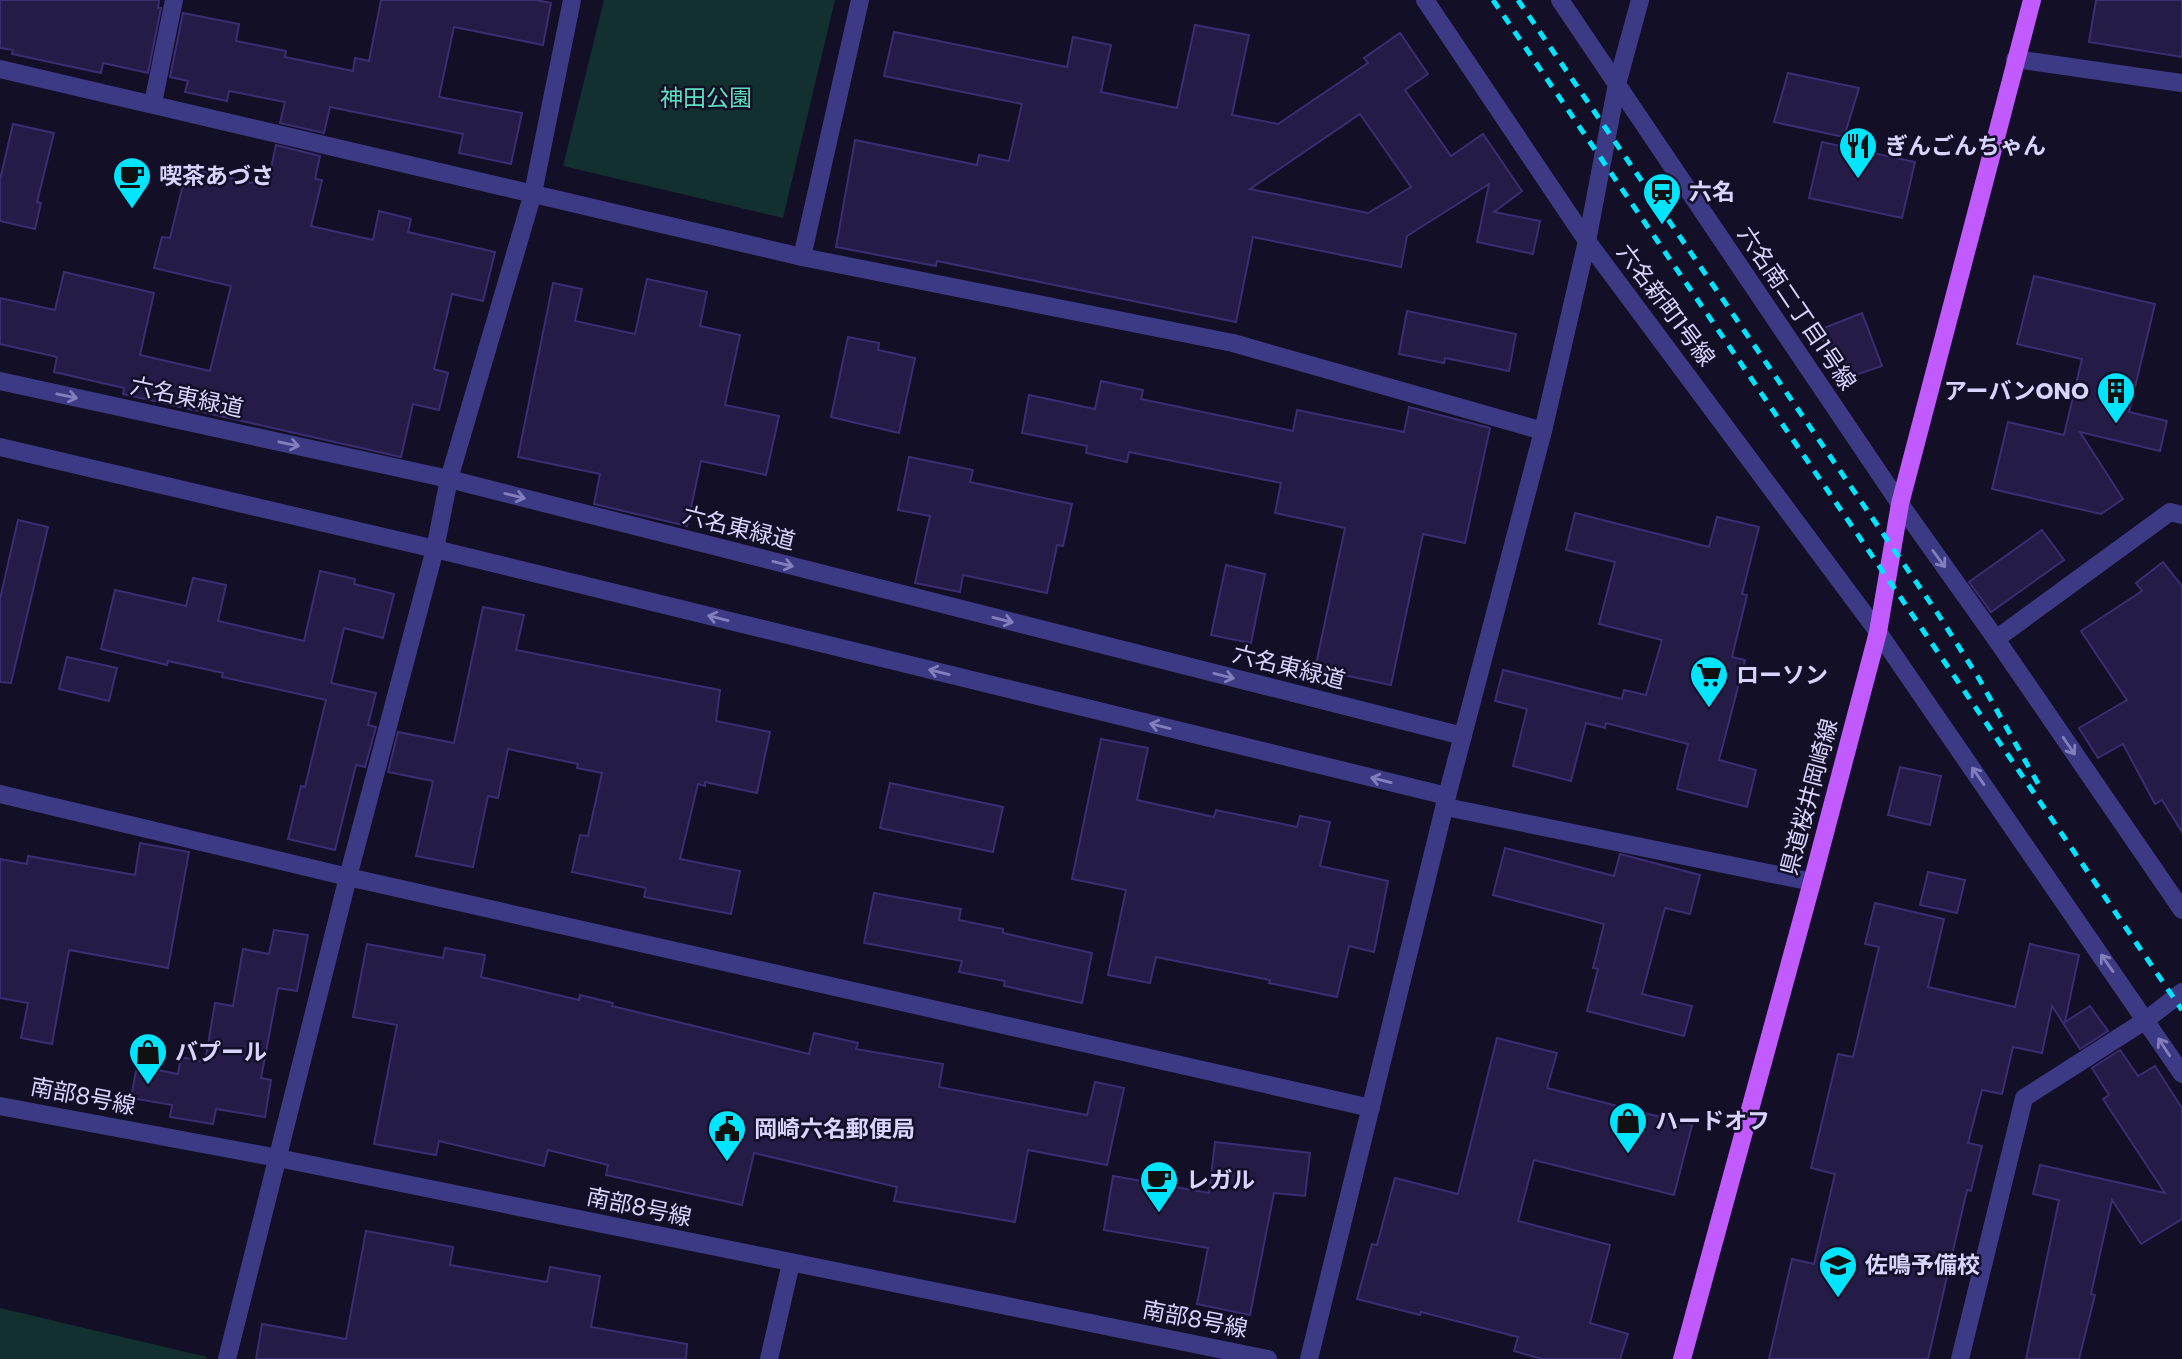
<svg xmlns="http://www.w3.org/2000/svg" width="2182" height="1359" font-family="Poppins,'Noto Sans JP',sans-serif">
	<rect width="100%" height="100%" fill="#130f26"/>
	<g fill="#12302f">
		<path d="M604 0H835L783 218 563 166Z"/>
		<path d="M0 1308 207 1357 206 1359H0Z"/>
	</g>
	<g fill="#241b47" stroke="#3b2d73" stroke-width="2" fill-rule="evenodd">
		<path d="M0 0H159L158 8H161L148 73 103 63 101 73 12 54 13 50 0 48Z"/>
		<path d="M381 0H536L551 3 543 45 454 27 439 97 522 113 511 164 459 153 463 134 330 107 324 133 280 123 285 102 229 91 227 101 185 92 188 81 170 77 183 13 239 24 236 41 286 51 285 57 353 71 355 58 369 61Z"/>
		<path d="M2096 0H2182V57L2089 42Z"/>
		<path d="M1195 25 1249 35 1232 115 1278 124 1368 63 1364 58 1400 33 1428 74 1405 90 1451 156 1483 134 1522 191 1494 212 1540 221 1533 254 1477 242 1489 184 1407 236 1401 267 1253 237 1236 322 937 261 936 266 836 247 855 140 977 165 979 155 1009 161 1022 104 884 76 894 32 1067 67 1073 37 1111 45 1101 92 1177 108ZM1360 114 1411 187 1368 213 1250 189Z"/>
		<path d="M1788 73 1859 88 1844 137 1774 122Z"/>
		<path d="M13 124 54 133 37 202 41 203 35 229 0 221V180Z"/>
		<path d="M1822 142 1915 162 1902 218 1809 198Z"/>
		<path d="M276 145 320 156 315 179 322 180 311 226 373 240 379 211 411 219 408 232 495 252 483 301 452 294 434 369 448 373 439 410 413 404 401 457 123 394 124 388 54 372 57 357 0 344V298L55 310 64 272 154 293 140 355 210 371 231 286 154 268 162 237 170 238 187 168 261 185 266 167 271 168Z"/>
		<path d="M2034 276 2155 304 2129 412 2167 421 2160 451 2080 432 2123 499 2101 514 1992 489 2008 422 2064 435 2082 359 2017 344Z"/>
		<path d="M647 279 707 292 700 326 740 335 725 405 779 416 766 475 701 461 687 526 594 504 600 474 518 457 553 283 582 289 575 321 635 334Z"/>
		<path d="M1407 311 1516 334 1509 371 1445 358 1444 363 1399 354Z"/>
		<path d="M1862 313 1882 366 1850 377 1837 368 1829 356 1824 342V328Z"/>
		<path d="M848 337 879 343 878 350 915 358 899 433 831 417Z"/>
		<path d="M1101 381 1143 390 1141 399 1293 431 1297 410 1404 432 1409 407 1490 428 1465 543 1423 534 1391 685 1315 669 1345 528 1275 513 1281 483 1129 452 1127 462 1086 453 1087 446 1022 433 1029 395 1095 409Z"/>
		<path d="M909 457 973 470 970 482 1072 504 1063 546 1057 545 1047 593 963 575 960 592 915 583 930 516 898 510Z"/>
		<path d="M1575 513 1709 547 1717 517 1759 527 1742 594 1747 595 1732 657 1745 660 1719 760 1756 770 1747 807 1677 789 1688 744 1606 723 1605 728 1586 723 1571 781 1513 766 1527 709 1495 701 1503 670 1622 699 1624 690 1646 695 1662 640 1599 624 1615 562 1566 550Z"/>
		<path d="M18 520 48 527 11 683 0 682V599Z"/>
		<path d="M2042 530 2064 560 1991 612 1969 582Z"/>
		<path d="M2163 562 2182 586V832L2162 800 2155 804 2123 744 2098 758 2079 728 2127 700 2081 631 2142 591 2136 583Z"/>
		<path d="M1226 565 1265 574 1251 643 1211 635Z"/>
		<path d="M320 571 355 579 354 584 394 594 383 638 344 628 331 683 376 693 368 725 376 727 365 767 356 765 335 850 288 839 301 786 305 787 326 700 222 677 223 673 168 661 167 665 101 649 115 590 186 606 193 578 226 585 218 621 304 641Z"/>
		<path d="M483 607 524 615 516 650 720 690 716 721 770 732 757 793 705 782V786L698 784 680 859 740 871 731 914 644 897 646 888 572 872 580 835 588 836 602 773 577 768 578 764 508 749 498 798 488 796 473 867 416 856 433 781 388 772 398 732 454 743Z"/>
		<path d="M67 657 117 668 109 701 59 689Z"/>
		<path d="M1101 739 1148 748 1137 800 1214 817 1216 810 1297 827 1300 816 1330 822 1320 866 1388 881 1374 952 1349 946 1337 997 1269 983 1270 980 1156 957 1150 983 1108 975 1126 890 1072 879Z"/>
		<path d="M1900 767 1941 776 1930 825 1888 815Z"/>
		<path d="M890 783 1003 807 993 852 880 828Z"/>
		<path d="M140 843 189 852 168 968 69 950 52 1044 21 1038 28 1003 0 998V859L27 864 28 856 135 875Z"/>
		<path d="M1505 848 1614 876 1620 854 1700 875 1690 914 1665 908 1642 994 1692 1006 1684 1036 1587 1011 1598 969 1593 968 1604 924 1493 895Z"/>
		<path d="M1928 872 1965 880 1957 913 1920 905Z"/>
		<path d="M874 893 961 909 959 920 1003 929V933L1092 953 1082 1003 1004 986 1005 981 959 972 962 961 864 943Z"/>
		<path d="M1875 903 1944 919 1928 987 2015 1007 2030 944 2079 955 2065 1022 2090 1006 2108 1031 2080 1049 2052 1006 2042 1053 2013 1047 2002 1094 1982 1090 1968 1143 1982 1146 1971 1191 1967 1190 1928 1359H1769L1792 1259 1814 1264 1835 1174 1811 1168 1838 1054 1853 1057 1879 947 1865 944Z"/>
		<path d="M274 930 308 935 297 991 278 988 261 1078 271 1080 265 1117 216 1109 213 1124 170 1117 172 1105 131 1098 137 1066 178 1074 181 1057 205 1062 215 1003 233 1006 243 949 269 954Z"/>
		<path d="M367 944 443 958 445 948 485 955 481 977 579 1000 580 995 613 1003 612 1006 809 1054 814 1033 858 1043 856 1049 943 1064 939 1087 1087 1115 1095 1082 1124 1088 1107 1165 1028 1150 1015 1222 894 1201 897 1187 754 1153 742 1205 606 1175 608 1165 548 1150 544 1166 439 1141 436 1155 374 1144 397 1025 353 1017Z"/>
		<path d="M1497 1038 1557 1053 1547 1088 1692 1125 1674 1195 1534 1160 1518 1221 1610 1245 1590 1323 1628 1334 1620 1359H1542L1514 1351 1518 1337 1421 1312 1420 1315 1357 1299 1372 1244 1377 1245 1395 1178 1458 1194Z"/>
		<path d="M2120 1050 2138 1076 2155 1066 2182 1108V1219L2141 1244 2112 1200 2091 1294 2095 1295 2079 1359H2026L2059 1200 2033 1194 2040 1165 2165 1193 2103 1099 2109 1095 2092 1068Z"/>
		<path d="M1215 1142 1310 1153 1305 1196 1274 1193 1250 1315 1197 1304 1208 1248 1104 1230 1113 1176 1209 1193Z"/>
		<path d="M366 1231 453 1247 450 1265 547 1282 550 1267 600 1276 591 1327 687 1344 686 1359H256L262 1324 346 1339Z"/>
	</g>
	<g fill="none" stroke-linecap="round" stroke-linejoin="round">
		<g stroke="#3d3a85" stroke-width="18">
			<path d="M1425 0 1587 241 1878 632 2182 1074"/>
			<path d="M1560 0 1900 504 1996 639 2182 910"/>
			<path d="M2015 59 2182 83"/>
			<path d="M0 69 802 257 1233 343 1543 431"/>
			<path d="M153 103 174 0"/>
			<path d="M802 257 860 0"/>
			<path d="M0 381 449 479 1463 736"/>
			<path d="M0 447 435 549 1447 796"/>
			<path d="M1996 639 2170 512 2182 515"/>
			<path d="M0 794 348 877 1371 1108"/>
			<path d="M1446 807 1812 882"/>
			<path d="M0 1106 278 1158 1268 1359"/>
			<path d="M227 1359 348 877 435 549 449 479 533 193 572 0"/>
			<path d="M769 1359 791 1263"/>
			<path d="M1309 1359 1447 796 1543 431 1587 241 1617 84 1640 0"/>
			<path d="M1960 1359 2024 1098 2146 1020 2182 992"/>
		</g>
		<path stroke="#c25bff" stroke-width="18" d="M1682 1359 1812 882 1878 632 1900 504 2032 0"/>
		<g stroke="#00e5ff" stroke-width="5" stroke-dasharray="10 9" stroke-linecap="butt">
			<path d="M1493 0 2182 1010"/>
			<path d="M1518 0 1938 614 1978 677 2040 787"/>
		</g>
	</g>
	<defs><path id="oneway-shaft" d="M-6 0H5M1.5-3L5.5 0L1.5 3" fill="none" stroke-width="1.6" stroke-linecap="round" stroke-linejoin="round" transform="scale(1.75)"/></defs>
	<g stroke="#837fbc">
		<use href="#oneway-shaft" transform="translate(67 396) rotate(12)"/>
		<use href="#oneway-shaft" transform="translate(289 444) rotate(12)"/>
		<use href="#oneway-shaft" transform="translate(515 496) rotate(14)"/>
		<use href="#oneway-shaft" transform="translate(1939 559) rotate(54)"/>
		<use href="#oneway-shaft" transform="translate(783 564) rotate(14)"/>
		<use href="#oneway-shaft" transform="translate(718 618) rotate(-166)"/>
		<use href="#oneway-shaft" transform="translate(1003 620) rotate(14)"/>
		<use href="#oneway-shaft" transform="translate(939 672) rotate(-166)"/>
		<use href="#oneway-shaft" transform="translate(1224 676) rotate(14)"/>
		<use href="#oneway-shaft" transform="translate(1160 726) rotate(-166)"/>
		<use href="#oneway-shaft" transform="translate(2069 746) rotate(56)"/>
		<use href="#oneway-shaft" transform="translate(1978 776) rotate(-125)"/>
		<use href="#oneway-shaft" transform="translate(1381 780) rotate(-166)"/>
		<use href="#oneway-shaft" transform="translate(2107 963) rotate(-125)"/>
		<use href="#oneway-shaft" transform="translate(2164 1047) rotate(-123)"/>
	</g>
	<defs>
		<symbol id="restaurant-pin" viewBox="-11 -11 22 30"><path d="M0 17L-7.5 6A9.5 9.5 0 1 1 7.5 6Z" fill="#00e5ff" stroke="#130f26"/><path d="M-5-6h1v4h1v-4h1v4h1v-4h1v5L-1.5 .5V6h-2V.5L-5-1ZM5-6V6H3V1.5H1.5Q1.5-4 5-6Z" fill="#111"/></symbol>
		<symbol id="cafe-pin" viewBox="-11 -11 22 30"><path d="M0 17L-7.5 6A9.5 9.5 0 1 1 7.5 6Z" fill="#00e5ff" stroke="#130f26"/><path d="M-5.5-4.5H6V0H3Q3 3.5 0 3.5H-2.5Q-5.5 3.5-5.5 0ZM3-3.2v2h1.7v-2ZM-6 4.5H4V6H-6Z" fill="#111"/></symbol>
		<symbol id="station-pin" viewBox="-11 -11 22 30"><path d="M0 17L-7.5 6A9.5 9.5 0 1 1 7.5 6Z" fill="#00e5ff" stroke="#130f26"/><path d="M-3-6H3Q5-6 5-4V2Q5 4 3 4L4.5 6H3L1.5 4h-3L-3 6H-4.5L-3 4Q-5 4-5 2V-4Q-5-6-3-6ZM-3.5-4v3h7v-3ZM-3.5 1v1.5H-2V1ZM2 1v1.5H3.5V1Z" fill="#111"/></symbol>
		<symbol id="building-pin" viewBox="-11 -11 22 30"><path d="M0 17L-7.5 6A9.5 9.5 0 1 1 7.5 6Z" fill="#00e5ff" stroke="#130f26"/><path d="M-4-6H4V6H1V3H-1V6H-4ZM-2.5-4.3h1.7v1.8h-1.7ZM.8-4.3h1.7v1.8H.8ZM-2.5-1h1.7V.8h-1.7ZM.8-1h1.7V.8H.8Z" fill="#111"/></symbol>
		<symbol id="supermarket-pin" viewBox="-11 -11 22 30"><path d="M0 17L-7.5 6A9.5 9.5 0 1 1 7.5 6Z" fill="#00e5ff" stroke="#130f26"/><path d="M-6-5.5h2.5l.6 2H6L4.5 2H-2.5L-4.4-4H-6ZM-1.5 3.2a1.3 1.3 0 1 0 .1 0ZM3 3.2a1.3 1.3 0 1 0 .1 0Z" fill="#111"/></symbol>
		<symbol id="shop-pin" viewBox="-11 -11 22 30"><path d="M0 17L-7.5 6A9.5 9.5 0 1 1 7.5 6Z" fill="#00e5ff" stroke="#130f26"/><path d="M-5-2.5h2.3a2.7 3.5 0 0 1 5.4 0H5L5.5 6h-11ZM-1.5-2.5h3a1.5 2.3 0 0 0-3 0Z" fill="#111"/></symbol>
		<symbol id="civic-pin" viewBox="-11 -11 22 30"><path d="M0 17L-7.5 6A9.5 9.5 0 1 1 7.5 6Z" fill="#00e5ff" stroke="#130f26"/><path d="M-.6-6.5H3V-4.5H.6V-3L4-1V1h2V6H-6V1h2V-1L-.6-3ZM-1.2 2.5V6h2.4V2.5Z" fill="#111"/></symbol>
		<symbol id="school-pin" viewBox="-11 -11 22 30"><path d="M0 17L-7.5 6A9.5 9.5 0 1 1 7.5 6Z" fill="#00e5ff" stroke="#130f26"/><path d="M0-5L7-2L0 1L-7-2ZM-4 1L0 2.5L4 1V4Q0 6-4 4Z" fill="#111"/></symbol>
	</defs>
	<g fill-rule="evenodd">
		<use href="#restaurant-pin" x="1836" y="124" width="44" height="60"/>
		<use href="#cafe-pin" x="110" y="154" width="44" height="60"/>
		<use href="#station-pin" x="1640" y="170" width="44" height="60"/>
		<use href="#building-pin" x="2094" y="369" width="44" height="60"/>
		<use href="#supermarket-pin" x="1687" y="653" width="44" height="60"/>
		<use href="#shop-pin" x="126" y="1030" width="44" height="60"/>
		<use href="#shop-pin" x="1606" y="1099" width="44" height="60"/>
		<use href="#civic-pin" x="705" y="1107" width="44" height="60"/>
		<use href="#cafe-pin" x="1137" y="1158" width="44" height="60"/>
		<use href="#school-pin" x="1816" y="1243" width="44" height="60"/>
	</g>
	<g text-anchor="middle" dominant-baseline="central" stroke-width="5" stroke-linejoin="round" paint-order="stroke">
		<g font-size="23" fill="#5fe0c0" stroke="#130f26">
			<text x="706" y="98">神田公園</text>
		</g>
		<g font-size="23" font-weight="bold" fill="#d9d4ff" stroke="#130f26" text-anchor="start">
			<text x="1885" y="146">ぎんごんちゃん</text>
			<text x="159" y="176">喫茶あづさ</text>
			<text x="1689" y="192">六名</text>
			<text x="2089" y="391" text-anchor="end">アーバンONO</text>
			<text x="1736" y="675">ローソン</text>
			<text x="175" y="1052">バプール</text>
			<text x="1655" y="1121">ハードオフ</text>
			<text x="754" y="1129">岡崎六名郵便局</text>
			<text x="1186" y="1180">レガル</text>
			<text x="1865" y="1265">佐鳴予備校</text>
		</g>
		<g font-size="23" fill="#d9d4ff" stroke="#130f26">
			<text transform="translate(1666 305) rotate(53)">六名新町1号線</text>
			<text transform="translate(1797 308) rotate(56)">六名南二丁目1号線</text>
			<text transform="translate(187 397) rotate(12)">六名東緑道</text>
			<text transform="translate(739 528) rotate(14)">六名東緑道</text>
			<text transform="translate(1289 667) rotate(14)">六名東緑道</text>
			<text transform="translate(1809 797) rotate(-75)">県道桜井岡崎線</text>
			<text transform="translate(83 1096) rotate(11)">南部8号線</text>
			<text transform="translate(639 1207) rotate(12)">南部8号線</text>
			<text transform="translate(1195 1319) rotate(11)">南部8号線</text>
		</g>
	</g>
</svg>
